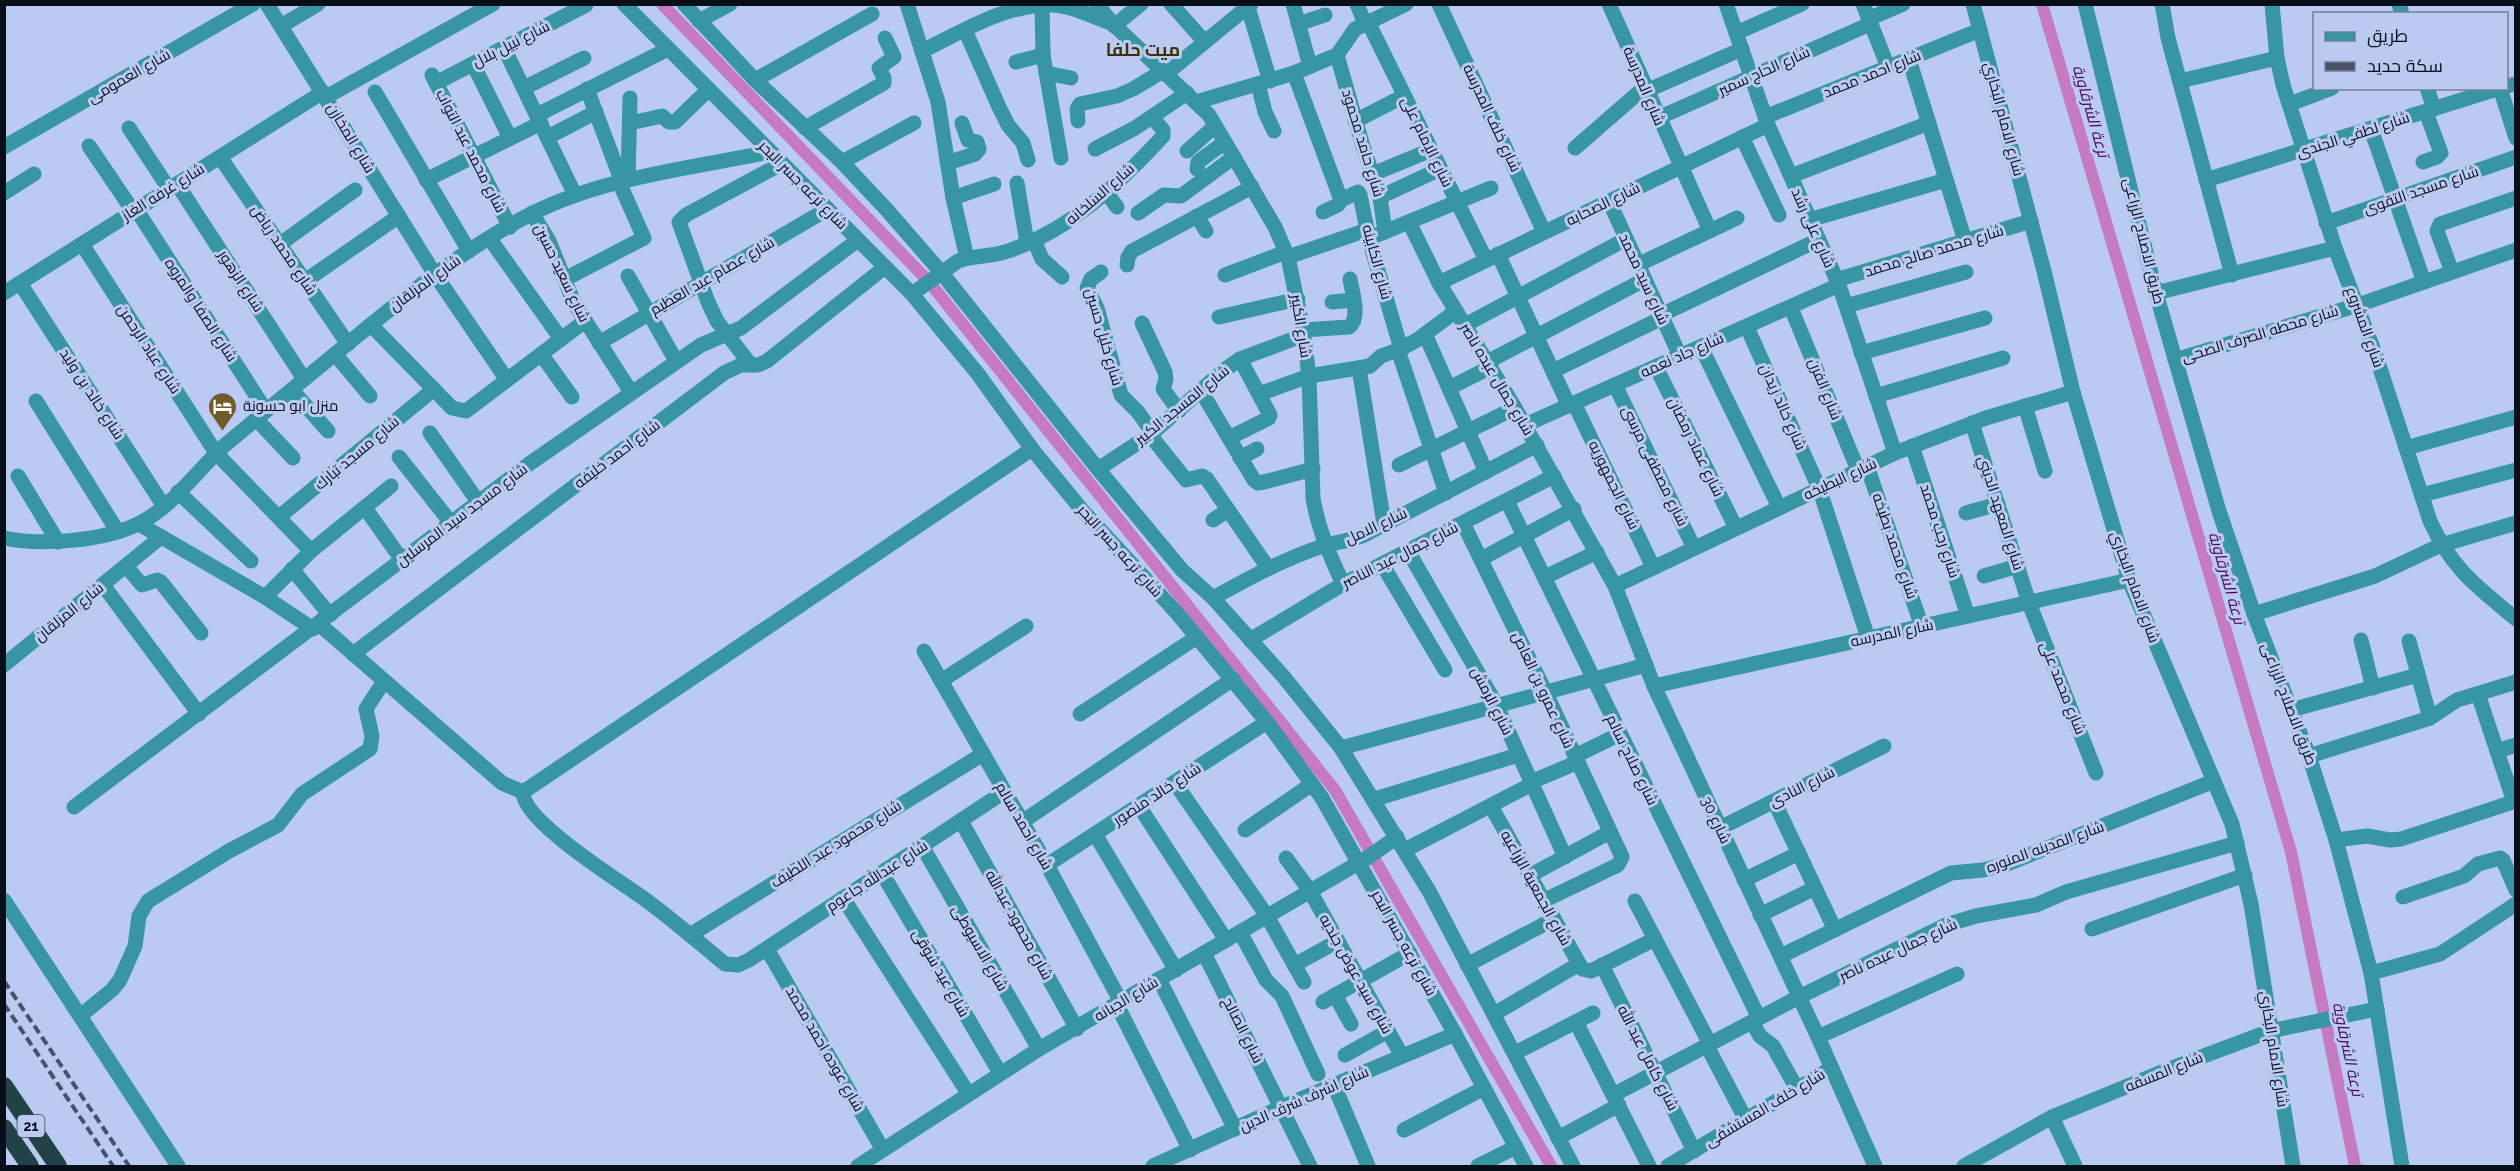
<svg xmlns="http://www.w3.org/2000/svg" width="2520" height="1171" font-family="Raleway,Cairo,sans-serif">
	<rect width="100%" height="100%" fill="#bacaf1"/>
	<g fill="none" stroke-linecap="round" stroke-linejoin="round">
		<g stroke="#c67ac4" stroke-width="12">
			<path d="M662 4 930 283 1335 790 1551 1166"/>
			<path d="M2042 4 2291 852 2355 1166"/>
		</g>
		<g stroke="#3895a2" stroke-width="15">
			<path d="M267 4 434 273 507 380"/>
			<path d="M624 4 912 294 978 374 1032 449 1082 510 1176 612 1267 722 1322 798 1455 1034 1526 1166"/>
			<path d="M684 4 755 80 842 162 887 210 941 272 1098 469 1182 570 1213 598 1283 676 1341 748 1429 891 1573 1166"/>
			<path d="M907 4 938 102 953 198 967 258"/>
			<path d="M1097 4 1112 23 1209 115 1275 227 1288 257 1303 330 1309 376 1313 498C1318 529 1330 556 1343 584"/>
			<path d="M1171 4 1205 42"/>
			<path d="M1247 4 1270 81"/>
			<path d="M1293 4 1310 66"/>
			<path d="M1357 4 1365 24"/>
			<path d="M1439 4 1544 232"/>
			<path d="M1609 4 1710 231"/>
			<path d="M1726 4 1768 125 1839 285 1895 453"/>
			<path d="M1863 4 1888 67"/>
			<path d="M1973 4 2044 271 2073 392 2129 580 2232 824 2251 904 2293 1166"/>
			<path d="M2085 4 2156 293 2219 511 2254 614 2309 756 2336 840 2371 973 2402 1166"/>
			<path d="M2162 4 2168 38 2232 275"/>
			<path d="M2272 4 2277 58 2283 85 2335 248 2376 356 2430 521C2452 569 2476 586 2516 619"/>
			<path d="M2399 4 2402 14"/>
			<path d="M1042 6 1043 55 1061 158"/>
			<path d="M1868 19 1903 4"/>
			<path d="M699 21 730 4"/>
			<path d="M1368 22 1486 260"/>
			<path d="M1298 24 1325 15"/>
			<path d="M281 26 318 4"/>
			<path d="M1114 26 1141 4"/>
			<path d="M965 30 999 107 1008 125 1023 143 1028 160"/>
			<path d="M1736 33 1802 4"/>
			<path d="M504 48 575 195"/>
			<path d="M922 51C962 32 1007 3 1053 5 1073 6 1093 17 1111 23"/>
			<path d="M1337 55 1362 143 1380 197 1385 232"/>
			<path d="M1909 59 1965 241"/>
			<path d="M1016 62 1043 55"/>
			<path d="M473 64 510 138"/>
			<path d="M1046 73 1071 78"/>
			<path d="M1294 73 1341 200 1338 205 1323 212"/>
			<path d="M1166 74 1251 4"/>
			<path d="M432 75 510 227"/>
			<path d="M755 80 872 14"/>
			<path d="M2180 81 2277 58"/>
			<path d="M436 83 586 5"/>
			<path d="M1258 84 1265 112 1274 131"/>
			<path d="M2506 86 2516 84"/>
			<path d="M524 88 584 58"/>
			<path d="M2427 88 2434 109"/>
			<path d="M2500 88 2516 138"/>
			<path d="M587 89 622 182"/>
			<path d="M1646 91 1742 49"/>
			<path d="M375 92 469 251"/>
			<path d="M326 97 493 4"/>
			<path d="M1196 102 1294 73 1337 55 1355 29 1406 4"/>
			<path d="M2290 104 2332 88"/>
			<path d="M537 115 668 49"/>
			<path d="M1765 117 1980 30"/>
			<path d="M1658 118 1870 24"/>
			<path d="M1078 121 1077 109 1080 104 1117 96 1133 89 1163 71"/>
			<path d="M1355 121 1404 96"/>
			<path d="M630 123 662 116 669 122H675L708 90"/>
			<path d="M129 128 169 189"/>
			<path d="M805 128 884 83V78L879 68 894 57 885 38"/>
			<path d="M2371 129 2424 282"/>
			<path d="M548 137 596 112"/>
			<path d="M1742 137 1779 215"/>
			<path d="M89 146 133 211"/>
			<path d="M4 147 253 4"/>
			<path d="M1575 148 1645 87"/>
			<path d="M1095 149 1135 128 1187 93"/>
			<path d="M1187 151 1215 126"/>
			<path d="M220 157 348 344"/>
			<path d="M842 162 914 123"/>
			<path d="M2423 162 2437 157 2441 153 2426 112"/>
			<path d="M947 163 975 154 979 149 977 142 968 140 962 123"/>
			<path d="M1197 169 1198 162 1225 142"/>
			<path d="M1373 174 1431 150"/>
			<path d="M1791 176 1929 123"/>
			<path d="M426 180 541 123"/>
			<path d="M628 180 630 98"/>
			<path d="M2206 180 2500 88"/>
			<path d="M1017 183 1027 243"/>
			<path d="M177 184 304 379"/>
			<path d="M1105 191 1117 207"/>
			<path d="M4 193 34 174"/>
			<path d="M1380 197 1440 169"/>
			<path d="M953 198 994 184"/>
			<path d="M1341 200 1358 192 1360 195 1369 239 1401 349"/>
			<path d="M1609 201 1680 356"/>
			<path d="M136 209 266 411"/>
			<path d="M532 213 549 241 574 303 631 392"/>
			<path d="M1138 213 1164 195 1181 196 1234 157"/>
			<path d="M1197 216 1206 231"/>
			<path d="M1809 220 1946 180"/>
			<path d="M1409 222 1439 283 1515 408 1615 586 1654 686 1818 1037 1875 1166"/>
			<path d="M2326 223 2516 157"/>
			<path d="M1377 235 1491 188"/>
			<path d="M490 239 561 339"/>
			<path d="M1034 240 1042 259 1062 277"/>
			<path d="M82 244 216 453 311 551"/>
			<path d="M280 244 355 190"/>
			<path d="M1498 254 1569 406"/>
			<path d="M1288 257 1367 230"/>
			<path d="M1127 265 1128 257 1132 251 1252 187"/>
			<path d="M1637 265 1737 218"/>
			<path d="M1101 272 1091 279 1087 288 1097 308 1121 395 1138 412 1153 433"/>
			<path d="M2452 272 2437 231 2440 224 2516 198"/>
			<path d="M1225 275 1286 252"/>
			<path d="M628 276 676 361"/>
			<path d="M565 279 644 238 619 182"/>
			<path d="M1836 280 2031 221"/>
			<path d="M305 281 399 216"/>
			<path d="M20 283 163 505"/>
			<path d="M1439 283 1768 125"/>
			<path d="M4 293 323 92"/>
			<path d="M2156 293 2335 248"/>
			<path d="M912 294 958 261C974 255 992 257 1008 251 1070 230 1119 184 1163 136V130L1152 117"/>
			<path d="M1332 302 1353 300"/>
			<path d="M1846 306 1966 272"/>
			<path d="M1791 308 1858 470"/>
			<path d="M1661 315 1818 240"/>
			<path d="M1219 317 1298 299"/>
			<path d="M1142 323 1165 372 1166 379 1163 389 1179 411"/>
			<path d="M371 325 452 408 466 411 585 321"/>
			<path d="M1465 325 1626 239"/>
			<path d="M1747 327 1819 488 1868 638"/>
			<path d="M1303 330 1349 327C1361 318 1352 292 1350 279"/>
			<path d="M1425 334 1486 472"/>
			<path d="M599 343 826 210"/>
			<path d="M1701 347 1779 507"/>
			<path d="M1398 350 1446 493"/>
			<path d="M1861 353 1985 318"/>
			<path d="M335 354 370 396"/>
			<path d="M541 354 572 397"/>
			<path d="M2175 360 2358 305 2516 250"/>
			<path d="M1487 362 1644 280"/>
			<path d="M750 364 717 321 708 302 679 222 686 215 781 164"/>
			<path d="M1656 367 1736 528"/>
			<path d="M1359 368 1384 524"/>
			<path d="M1553 371 1662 318"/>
			<path d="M1615 385 1694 548"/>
			<path d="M1449 388 1491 367"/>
			<path d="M292 390 328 431"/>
			<path d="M1201 391 1254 480 1258 483 1264 482 1313 469"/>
			<path d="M1259 394 1309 376 1370 366 1381 356 1398 350 1417 340 1456 311"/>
			<path d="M1876 396 2003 358"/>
			<path d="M36 401 118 532"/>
			<path d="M1574 403 1653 567"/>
			<path d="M2025 406 2045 471"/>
			<path d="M256 419 293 458"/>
			<path d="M1972 423 2029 603 2096 773"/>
			<path d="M1525 425 1839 285"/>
			<path d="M430 433 479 503"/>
			<path d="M1150 435 1186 480 1202 476 1207 479 1268 568"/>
			<path d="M1229 438 1269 418 1270 415 1240 359"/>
			<path d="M1912 446 1968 616"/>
			<path d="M2406 448 2516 417"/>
			<path d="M399 457 451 523"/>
			<path d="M1240 458 1257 449"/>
			<path d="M1399 465 1515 408"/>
			<path d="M1867 466 1922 627"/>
			<path d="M1098 469 1150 435 1223 371 1240 359 1304 335"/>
			<path d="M18 476 58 542"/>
			<path d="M178 492 251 561"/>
			<path d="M2422 495 2516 470"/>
			<path d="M1507 501 1759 1018"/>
			<path d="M365 508 402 560"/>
			<path d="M1966 513 1998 504"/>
			<path d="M279 517 434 389"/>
			<path d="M1213 520 1228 510"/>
			<path d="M1463 523 1545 691 1622 857 1618 865 1543 901"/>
			<path d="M139 524 265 597 313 629"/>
			<path d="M4 538C42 546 103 541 138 524 173 507 197 470 225 445 267 410 309 375 351 341 408 294 466 247 533 213 606 177 691 168 770 152"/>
			<path d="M1408 551 1496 704 1565 857"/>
			<path d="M1481 559 1574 509"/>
			<path d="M1382 564 1445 670"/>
			<path d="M126 566 142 585 157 580 161 582 201 633"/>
			<path d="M292 569 330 615"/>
			<path d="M1984 576 2018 566"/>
			<path d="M1545 577 1597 552"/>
			<path d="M103 585 199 714"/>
			<path d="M1615 586 1895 453 1986 418 2073 392"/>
			<path d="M265 597 311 551 391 486"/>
			<path d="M1213 598C1249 578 1284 559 1323 546 1337 542 1350 541 1364 535L1537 445"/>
			<path d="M2254 614 2375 576 2441 545 2516 523"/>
			<path d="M319 624 502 783 523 792"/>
			<path d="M1250 640 1343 584 1554 476"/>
			<path d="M2361 640 2373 688"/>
			<path d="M2409 641 2430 718"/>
			<path d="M924 651 1047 865 1121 1002"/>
			<path d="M353 654 724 373 741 365H758L767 361 885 267"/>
			<path d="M4 665 161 537"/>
			<path d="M941 681 1026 626"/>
			<path d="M1654 686 2129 580"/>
			<path d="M2478 694 2514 802"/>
			<path d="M2291 710 2418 675"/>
			<path d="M1080 714 1197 637"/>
			<path d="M1341 748 1646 665"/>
			<path d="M2497 751 2516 745"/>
			<path d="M1575 756 1620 734"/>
			<path d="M2309 756 2430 718 2457 700 2516 682"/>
			<path d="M1531 782 1578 762"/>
			<path d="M1175 783 1267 916 1304 982"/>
			<path d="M1004 792 749 960 738 965 725 964C700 943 675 922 650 903 625 884 522 822 523 792L529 788 1032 449"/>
			<path d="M1375 799 1518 755"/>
			<path d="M1774 801 1835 930"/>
			<path d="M1139 806 1226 940"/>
			<path d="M1491 806 1582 969 1591 971 1655 939"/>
			<path d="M74 807 529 464 701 345 741 328 858 240"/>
			<path d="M961 821 1077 1029"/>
			<path d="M1022 822 1233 679"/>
			<path d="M1720 828 1884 746"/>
			<path d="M1245 830 1312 784"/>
			<path d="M1095 834 1176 970"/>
			<path d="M2336 840 2367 836 2390 840 2401 839 2516 801"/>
			<path d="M922 846 1039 1049"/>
			<path d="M1405 850 1532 784"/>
			<path d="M1286 858 1310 891 1402 1056"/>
			<path d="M1047 865 1267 722"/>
			<path d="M882 873 1000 1073"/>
			<path d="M1529 876 1610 832"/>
			<path d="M1744 880 1799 853"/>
			<path d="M2403 897 2464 876 2478 864 2500 858 2503 860 2516 890"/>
			<path d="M843 898 968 1093"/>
			<path d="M4 900 178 1166"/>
			<path d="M1635 901 1710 1044"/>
			<path d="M1760 915 1815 888"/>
			<path d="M2092 929 2245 875"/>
			<path d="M1240 932 1266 980 1282 996 1318 1074"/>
			<path d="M690 935 983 754"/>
			<path d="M767 949 883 1150"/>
			<path d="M1204 953 1310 1166"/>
			<path d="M1781 956 1951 873 1983 870 2007 864 2214 781"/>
			<path d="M1294 965 1338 941"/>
			<path d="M1467 965 1554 919"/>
			<path d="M1602 965 1694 1151"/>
			<path d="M2371 973 2440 954 2516 904"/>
			<path d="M1159 979 1235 1129"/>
			<path d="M1335 995 1351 1024"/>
			<path d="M1323 1002 1410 953"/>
			<path d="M1117 1005 1190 1150"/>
			<path d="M1494 1014 1579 964"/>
			<path d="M80 1016 112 990 120 980 135 946 139 916 148 901 229 851 278 825 302 794 370 749 372 736 366 709 384 681"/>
			<path d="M1576 1022 1649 1166"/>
			<path d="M1752 1022 1760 1036 1773 1046 1797 1089"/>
			<path d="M1818 1037 1957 974"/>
			<path d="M1707 1046 1746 1120"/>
			<path d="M1515 1053 1593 1013"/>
			<path d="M1345 1055 1388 1031"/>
			<path d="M1334 1085 1368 1166"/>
			<path d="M1613 1095 1799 997 1946 925 1976 916 2036 905 2066 892 2237 843"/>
			<path d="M2052 1117 2075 1166"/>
			<path d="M1404 1130 1484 1088"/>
			<path d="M1558 1138 1619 1105"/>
			<path d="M858 1166 1039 1049 1367 858 1397 837"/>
			<path d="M1153 1166 1282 1107 1455 1034"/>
			<path d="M1478 1166 1516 1147"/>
			<path d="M1668 1166 1832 1068"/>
			<path d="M1964 1166 2052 1117 2172 1068 2270 1031 2377 1009"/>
		</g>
		<g stroke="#214246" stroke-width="18">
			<path d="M4 1086 58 1166"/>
			<path d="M4 1128 30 1166"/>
		</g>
		<g stroke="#485168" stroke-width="4" stroke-dasharray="9 4.5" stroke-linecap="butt">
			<path d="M4 981 129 1166"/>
			<path d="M4 1004 113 1166"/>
		</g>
	</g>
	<defs>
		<symbol id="hotel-pin" viewBox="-11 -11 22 30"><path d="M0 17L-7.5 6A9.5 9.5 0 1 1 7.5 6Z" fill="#705c2b" stroke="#bacaf1"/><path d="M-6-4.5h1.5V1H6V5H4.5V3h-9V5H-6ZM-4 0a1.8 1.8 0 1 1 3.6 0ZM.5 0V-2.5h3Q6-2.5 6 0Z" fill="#fff"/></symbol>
	</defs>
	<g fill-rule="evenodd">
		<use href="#hotel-pin" x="206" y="390" width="33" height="45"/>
	</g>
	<g text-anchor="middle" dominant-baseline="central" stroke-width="6" stroke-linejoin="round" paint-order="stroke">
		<rect fill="#bacaf1" stroke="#3e465b" stroke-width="1.5" x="17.5" y="1115" width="27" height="22" rx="4.5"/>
		<g font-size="14" font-weight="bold" fill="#090e1b">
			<text x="31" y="1126">21</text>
		</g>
		<g font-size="15" fill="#090e1b" stroke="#bacaf1">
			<text transform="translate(511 44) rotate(-27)">شارع نبيل بلال</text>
			<text transform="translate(1764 71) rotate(-24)">شارع الحاج سمير</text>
			<text transform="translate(1872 74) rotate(-22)">شارع احمد محمد</text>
			<text transform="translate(129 76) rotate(-30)">شارع العمومى</text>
			<text transform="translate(1644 86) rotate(67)">شارع المدرسة</text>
			<text transform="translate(1492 118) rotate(65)">شارع خلف المدرسة</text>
			<text transform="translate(2004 119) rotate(75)">شارع الامام البخاري</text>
			<text transform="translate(2353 135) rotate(-18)">شارع لطفي الجندى</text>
			<text transform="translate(351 138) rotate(59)">شارع المخازن</text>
			<text transform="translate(1427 142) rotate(64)">شارع الإمام على</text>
			<text transform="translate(1363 143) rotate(73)">شارع حامد محمود</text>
			<text transform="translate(471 151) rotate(63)">شارع محمد عبد التواب</text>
			<text transform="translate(803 185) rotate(45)">شارع ترعه جسر البحر</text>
			<text transform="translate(2421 190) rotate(-19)">شارع مسجد التقوى</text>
			<text transform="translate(163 192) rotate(-32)">شارع غرفه الغاز</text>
			<text transform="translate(1100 194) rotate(-41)">شارع السلخانه</text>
			<text transform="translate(1603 204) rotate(-26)">شارع الصحابه</text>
			<text transform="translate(1813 228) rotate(66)">شارع على رشد</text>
			<text transform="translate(2144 241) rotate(76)">طريق الاصلاح الزراعى</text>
			<text transform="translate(284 250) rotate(56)">شارع محمد رياض</text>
			<text transform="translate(1934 251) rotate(-17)">شارع محمد صالح محمد</text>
			<text transform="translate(1377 262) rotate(75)">شارع الكابينه</text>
			<text transform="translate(562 273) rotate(64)">شارع سعيد حسين</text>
			<text transform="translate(712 276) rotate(-30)">شارع عصام عبد العظيم</text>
			<text transform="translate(1644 279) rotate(65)">شارع سيد محمد</text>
			<text transform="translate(241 281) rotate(57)">شارع الزهور</text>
			<text transform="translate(425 283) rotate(-36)">شارع المزلقان</text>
			<text transform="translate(201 310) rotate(57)">شارع الصفا والمروه</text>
			<text transform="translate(1301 326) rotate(81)">شارع الكبير</text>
			<text transform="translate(2365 327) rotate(70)">شارع المشروع</text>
			<text transform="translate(2260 334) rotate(-17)">شارع محطه الصرف الصحى</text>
			<text transform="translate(1104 337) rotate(74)">شارع خليل حسين</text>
			<text transform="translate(149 349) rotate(57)">شارع عباد الرحمن</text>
			<text transform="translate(1682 355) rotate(-24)">شارع جاد نعمه</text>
			<text transform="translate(1497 379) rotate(59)">شارع جمال عبده ناصر</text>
			<text transform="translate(1825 389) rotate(68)">شارع الفرن</text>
			<text transform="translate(92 394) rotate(57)">شارع خالد بن وليد</text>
			<text transform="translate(1182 405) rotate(-39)">شارع المسجد الكبير</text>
			<text transform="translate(1783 407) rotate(66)">شارع خالد زيدان</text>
			<text transform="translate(1696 447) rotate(64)">شارع عماد رمضان</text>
			<text transform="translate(357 453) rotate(-40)">شارع مسجد تبارك</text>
			<text transform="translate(617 454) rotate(-37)">شارع احمد خليفه</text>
			<text transform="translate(1655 466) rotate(64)">شارع مصطفى مرسى</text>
			<text transform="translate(1840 479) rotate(-25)">شارع البطيخه</text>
			<text transform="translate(1614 485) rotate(64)">شارع الجمهوريه</text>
			<text transform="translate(2001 513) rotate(72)">شارع المعهد الديني</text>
			<text transform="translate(462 515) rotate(-37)">شارع مسجد سيد المرسلين</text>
			<text transform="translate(1376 526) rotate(-25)">شارع الامل</text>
			<text transform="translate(1940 531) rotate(72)">شارع رجب محمد</text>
			<text transform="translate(1895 546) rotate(71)">شارع محمد بطيخه</text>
			<text transform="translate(1120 551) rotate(48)">شارع ترعه جسر البحر</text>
			<text transform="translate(1400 555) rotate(-27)">شارع جمال عبد الناصر</text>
			<text transform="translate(2135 587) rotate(70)">شارع الامام البخاري</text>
			<text transform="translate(69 612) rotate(-39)">شارع المزلقان</text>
			<text transform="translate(1892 633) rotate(-12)">شارع المدرسه</text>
			<text transform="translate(2063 688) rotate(68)">شارع محمد على</text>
			<text transform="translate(1543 690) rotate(65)">شارع عمرو بن العاص</text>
			<text transform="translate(1492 701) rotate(63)">شارع الرمش</text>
			<text transform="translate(2289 704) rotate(69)">طريق الاصلاح الزراعى</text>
			<text transform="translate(1632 760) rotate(64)">شارع صلاح سالم</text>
			<text transform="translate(1802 787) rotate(-27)">شارع النادى</text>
			<text transform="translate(1157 794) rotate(-33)">شارع خالد منصور</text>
			<text transform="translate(1716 820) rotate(65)">شارع 30</text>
			<text transform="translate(1024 826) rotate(60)">شارع احمد سالم</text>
			<text transform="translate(836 844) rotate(-32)">شارع محمود عبد اللطيف</text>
			<text transform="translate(2045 847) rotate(-20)">شارع المدينه المنوره</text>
			<text transform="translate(877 876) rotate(-33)">شارع عبدالله جاعوم</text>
			<text transform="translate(1536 888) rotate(61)">شارع الجمعية الزراعيه</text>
			<text transform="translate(1019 925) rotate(61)">شارع محمود عبدالله</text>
			<text transform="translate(1404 943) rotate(61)">شارع ترعه جسر البحر</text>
			<text transform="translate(980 948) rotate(60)">شارع الاسيوطى</text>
			<text transform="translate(1898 950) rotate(-25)">شارع جمال عبده ناصر</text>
			<text transform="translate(941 973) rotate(60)">شارع عيد شوقى</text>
			<text transform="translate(1356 974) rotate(61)">شارع سيد عوض جنديه</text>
			<text transform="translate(1126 999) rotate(-31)">شارع الجبانه</text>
			<text transform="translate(1243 1030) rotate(63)">شارع الصالح</text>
			<text transform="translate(825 1049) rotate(60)">شارع عوده احمد محمد</text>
			<text transform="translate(2274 1049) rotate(81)">شارع الامام البخاري</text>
			<text transform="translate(1648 1058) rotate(63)">شارع كامل عبد الله</text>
			<text transform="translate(2164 1072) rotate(-22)">شارع المسقه</text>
			<text transform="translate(1304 1099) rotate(-24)">شارع اشرف شرف الدين</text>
			<text transform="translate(1765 1108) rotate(-31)">شارع خلف المستشفى</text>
		</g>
		<g font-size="15" fill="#090e1b" stroke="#bacaf1" text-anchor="start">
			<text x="243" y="406">منزل ابو حسونة</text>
		</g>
		<g font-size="16" font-style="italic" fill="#4c034d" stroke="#bacaf1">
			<text transform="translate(2091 111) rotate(74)">ترعة الشرقاوية</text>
			<text transform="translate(2227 578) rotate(74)">ترعة الشرقاوية</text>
			<text transform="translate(2348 1049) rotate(78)">ترعة الشرقاوية</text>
		</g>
		<g font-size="18" font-weight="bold" fill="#3e2f05" stroke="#bacaf1">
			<text x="1143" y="49">ميت حلفا</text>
		</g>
	</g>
	<rect width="2520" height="1171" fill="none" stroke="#090e1b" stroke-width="12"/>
	<rect x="2313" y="12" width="195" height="78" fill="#bacaf1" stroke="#737f9b" stroke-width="1.5"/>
	<rect x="2325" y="32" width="30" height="9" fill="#3895a2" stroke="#737f9b" stroke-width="1.5"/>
	<text x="2367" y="42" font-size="18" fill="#090e1b">طريق</text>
	<rect x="2325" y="62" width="30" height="9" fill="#485168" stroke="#737f9b" stroke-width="1.5"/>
	<text x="2367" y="72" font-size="18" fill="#090e1b">سكة حديد</text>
</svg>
